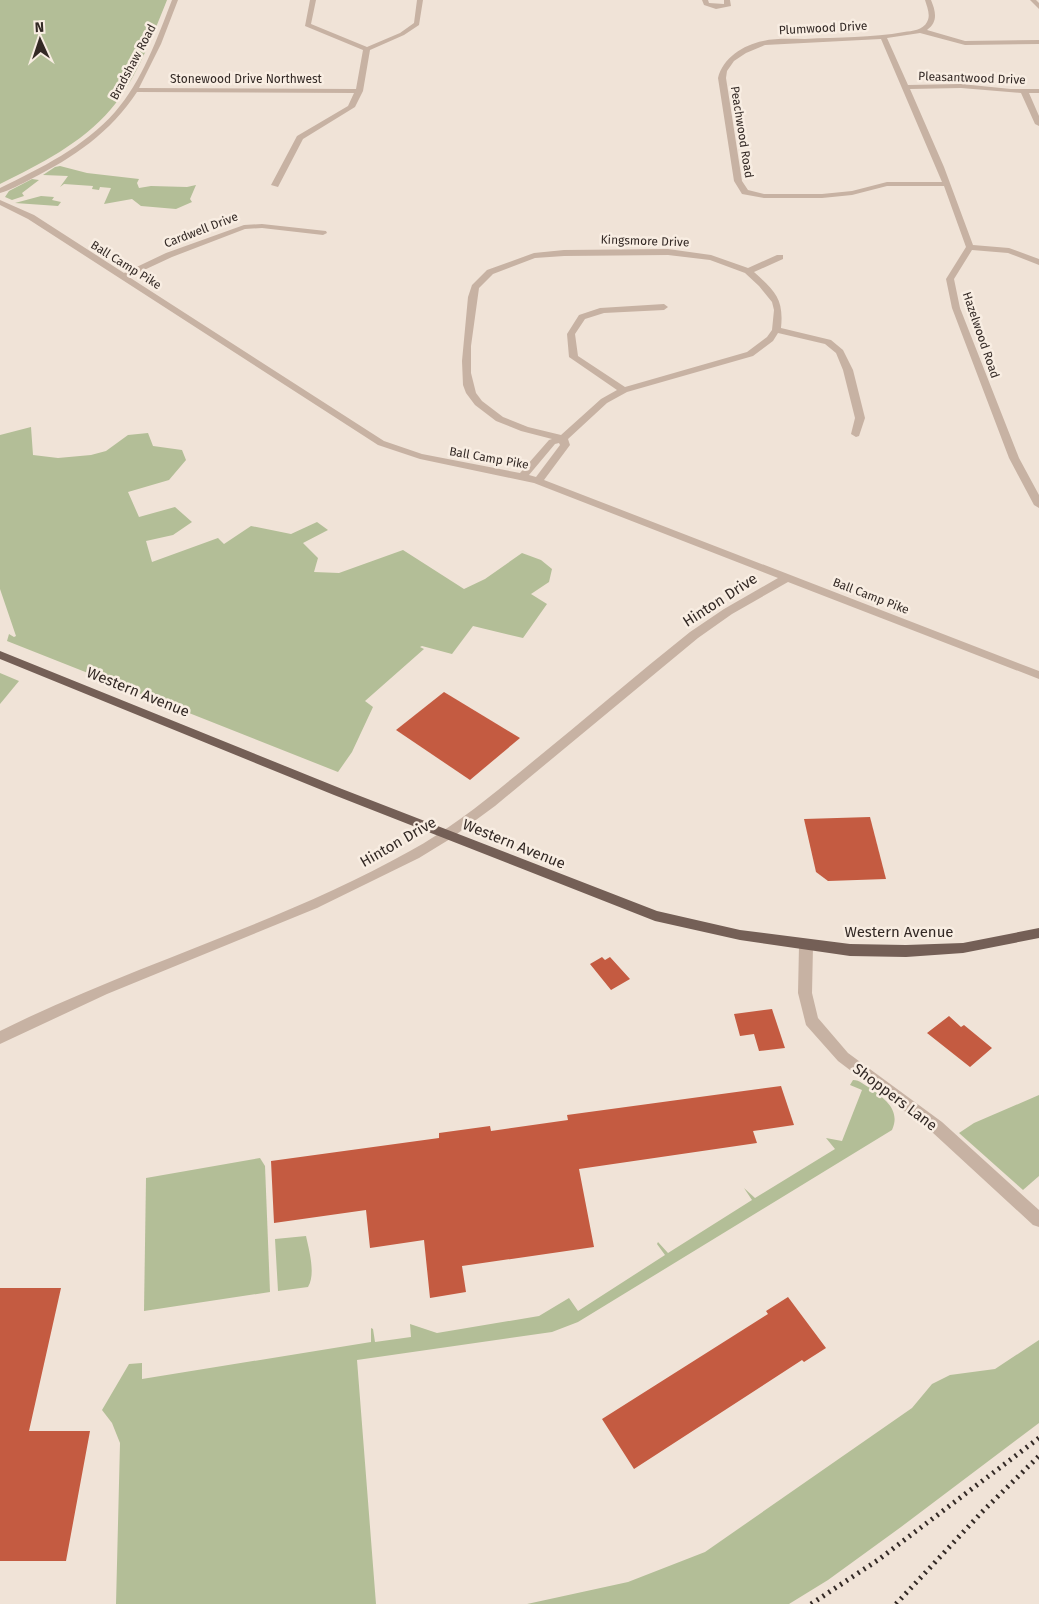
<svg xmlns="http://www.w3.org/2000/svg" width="1039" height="1604" font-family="'Fira Sans',sans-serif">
	<rect width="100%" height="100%" fill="#f0e3d7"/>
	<g fill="#b3be97">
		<path d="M0 0H167C153 35 136 80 111 109 81 144 40 164 0 184Z"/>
		<path d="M60 166 87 173 139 179 137 183 139 188 151 186 187 187 196 185 190 199 192 202 176 209 141 206 132 199 104 204 111 188 100 187 99 190 92 189 93 186 64 184 60 187 68 176 43 175 55 167Z"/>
		<path d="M32 179 39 180 22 193 24 196 12 200 5 197 9 191Z"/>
		<path d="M41 196 54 197 52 200 61 202 58 206 15 203Z"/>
		<path d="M31 427 33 455 58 458 91 455 106 451 128 435 148 433 153 446 182 450 186 460 169 480 128 492 139 517 175 507 192 522 173 535 146 541 152 562 218 538 224 544 251 526 291 534 317 522 328 530 303 543 318 558 314 572 339 573 403 550 464 589 485 579 522 553 541 560 552 569 549 582 531 594 547 604 523 638 473 626 452 654 422 646 420 647 424 649 365 701 373 707 352 752 338 772 7 641 9 634 14 637 16 636 0 589V435Z"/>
		<path d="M0 673 19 681 0 704Z"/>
		<path d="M853 1080C860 1080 864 1085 870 1088 885 1099 901 1110 892 1130L578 1322 552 1332 357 1360 376 1604H116L120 1443 112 1423 102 1410 129 1364 142 1363V1379L371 1342V1328L373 1329 375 1342 411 1337 410 1324 437 1333 539 1316 569 1298 578 1311 665 1255 657 1244 658 1242 668 1253 752 1200 744 1188 755 1198 835 1149 826 1138 842 1141 862 1090 850 1085Z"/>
		<path d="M1039 1095V1176L1023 1190 959 1133 974 1123Z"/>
		<path d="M260 1158 265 1166 270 1292 144 1311 146 1178Z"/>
		<path d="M306 1236C309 1250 316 1274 308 1287L278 1291 275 1239Z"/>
		<path d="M1039 1340V1423L901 1527 828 1580 789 1604H527L628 1582 705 1552 912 1408 932 1384 950 1375 995 1369Z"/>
	</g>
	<g fill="#c45b41">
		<path d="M444 692 520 738 470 780 396 730Z"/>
		<path d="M870 817 886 879 828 881 816 872 804 819Z"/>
		<path d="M602 957 605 960 610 957 630 979 611 990 590 964Z"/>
		<path d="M772 1009 785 1048 759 1051 754 1034 740 1036 734 1014Z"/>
		<path d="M949 1016 961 1027 964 1025 992 1048 970 1067 927 1033Z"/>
		<path d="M781 1086 794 1125 753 1131 757 1143 579 1169 594 1247 462 1266 466 1292 430 1298 424 1240 370 1248 366 1210 274 1223 271 1161 439 1138V1133L490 1126 491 1131 568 1120 567 1115Z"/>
		<path d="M0 1288H61L29 1431H90L66 1561H0Z"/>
		<path d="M788 1297 826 1348 804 1362 802 1360 634 1469 602 1419 768 1314 766 1311Z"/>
	</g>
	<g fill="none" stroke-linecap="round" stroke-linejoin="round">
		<g fill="#c7b2a3" fill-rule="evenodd">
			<path d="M172 0H178L161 44 139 88 356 89 363 50 305 26 310 0H316L311 24 367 47 400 33 414 23 417 0H423L419 25 404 35 370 50 363 91 355 107 303 139 278 187 271 185 297 136 348 106 354 93 137 92C111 132 73 158 31 179 21 184 11 190 0 193V188C41 168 84 147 115 112 142 81 157 39 172 0Z"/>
			<path d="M702 0H708L709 3 724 4V0H730L731 6 716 9 704 5Z"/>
			<path d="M925 0H931C936 12 938 22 927 30L965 41 1039 40V44L965 45 920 33 887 38 908 85 961 84 1011 89H1039V93H1029L1039 116V126L1035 124 1021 93 961 88 910 89 944 167 973 245 1009 248 1039 259V265L1008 253 972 250 954 279 960 308 1019 458 1039 495V508L1034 505 1009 458 952 308 946 279 966 247 944 186H887L852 195 822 198H764L742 194 734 181 718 78C723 58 743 45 763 41 776 38 791 39 805 39 838 37 872 38 904 32 912 31 923 30 927 22 931 15 927 7 925 0ZM881 39 942 182H887L852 191 822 194H764L748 190 742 181 726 78 727 71 734 61 746 53 765 45Z"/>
			<path d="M1030 0H1036L1039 3V9Z"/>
			<path d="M0 200 34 215 124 273 166 253 244 225 262 224 326 231 327 233 323 235 262 228 245 229 172 257 129 277 384 441 422 454 520 473 549 440 552 439 521 431 496 421 475 405 466 393 463 385 462 361 468 297 472 285 487 270 534 253 564 250 668 249 711 255 748 268 777 255H783V259L754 272C775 291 784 299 781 328L831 340 843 350 853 370 865 418 859 436 856 437 851 434 855 418 843 370 836 353 825 344 778 333 773 341 753 356 627 392 607 403 568 439 570 445 544 480 1039 671V679L788 582 732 614 698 638 495 806 450 839 419 858 317 908 107 994 0 1044V1031C134 964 280 924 410 851 454 827 492 795 531 763 584 720 636 675 690 632L724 609 778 578 534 483 420 459 378 445 28 219 0 205ZM668 255 710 260 745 273 759 286 772 302 774 310 772 330 767 337 747 352 625 387 578 356 575 334 585 319 604 313 664 310 668 307 664 304 600 308 579 315 567 334 569 357 617 390 601 399 561 435 528 427 503 417 482 401 476 393 471 373V346L479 288 493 274 535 258 564 256ZM559 443 560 445 536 477 529 475 555 444Z"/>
			<path d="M806 941 811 942 813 946 812 993 818 1018 848 1053 942 1122 1039 1210V1227L1033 1225 932 1132 838 1061 806 1025 798 993 799 946 801 942Z"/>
		</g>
		<path fill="#745f56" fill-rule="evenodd" d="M0 651 342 789 657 911 740 930 850 944 906 945 963 943 1039 928V938L963 953 906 957 850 956 740 940 655 921 334 795 0 659Z"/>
		<g stroke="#332925" stroke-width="5" stroke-dasharray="2 5" stroke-linecap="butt">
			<path d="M811 1604 878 1560 1039 1438"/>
			<path d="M896 1604 982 1512 1039 1456"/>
		</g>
	</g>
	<g text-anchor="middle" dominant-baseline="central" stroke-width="5" stroke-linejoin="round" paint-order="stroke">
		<g font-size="12" fill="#332925" stroke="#f8ede2">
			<text transform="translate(823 28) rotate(-3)">Plumwood Drive</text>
			<text transform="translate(133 62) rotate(-62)">Bradshaw Road</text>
			<text transform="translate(972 78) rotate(2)">Pleasantwood Drive</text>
			<text x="246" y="79">Stonewood Drive Northwest</text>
			<text transform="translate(742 132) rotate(81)">Peachwood Road</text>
			<text transform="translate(201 230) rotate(-21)">Cardwell Drive</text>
			<text transform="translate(645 241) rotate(2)">Kingsmore Drive</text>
			<text transform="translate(126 265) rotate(32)">Ball Camp Pike</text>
			<text transform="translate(981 335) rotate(71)">Hazelwood Road</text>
			<text transform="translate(489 458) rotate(10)">Ball Camp Pike</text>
			<text transform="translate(871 596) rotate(21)">Ball Camp Pike</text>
		</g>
		<g font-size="15" fill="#332925" stroke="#f8ede2">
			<text transform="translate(720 600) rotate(-33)">Hinton Drive</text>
			<text transform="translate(138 692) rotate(22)">Western Avenue</text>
			<text transform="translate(398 842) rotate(-30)">Hinton Drive</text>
			<text transform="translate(514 844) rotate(22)">Western Avenue</text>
			<text x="899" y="932">Western Avenue</text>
			<text transform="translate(895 1097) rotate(37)">Shoppers Lane</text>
		</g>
	</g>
	<g transform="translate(40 40) rotate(357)" stroke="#f8ede2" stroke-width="4" paint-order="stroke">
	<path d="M0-4L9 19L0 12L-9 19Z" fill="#332925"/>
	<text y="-8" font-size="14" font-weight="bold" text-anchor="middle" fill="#332925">N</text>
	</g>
</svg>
